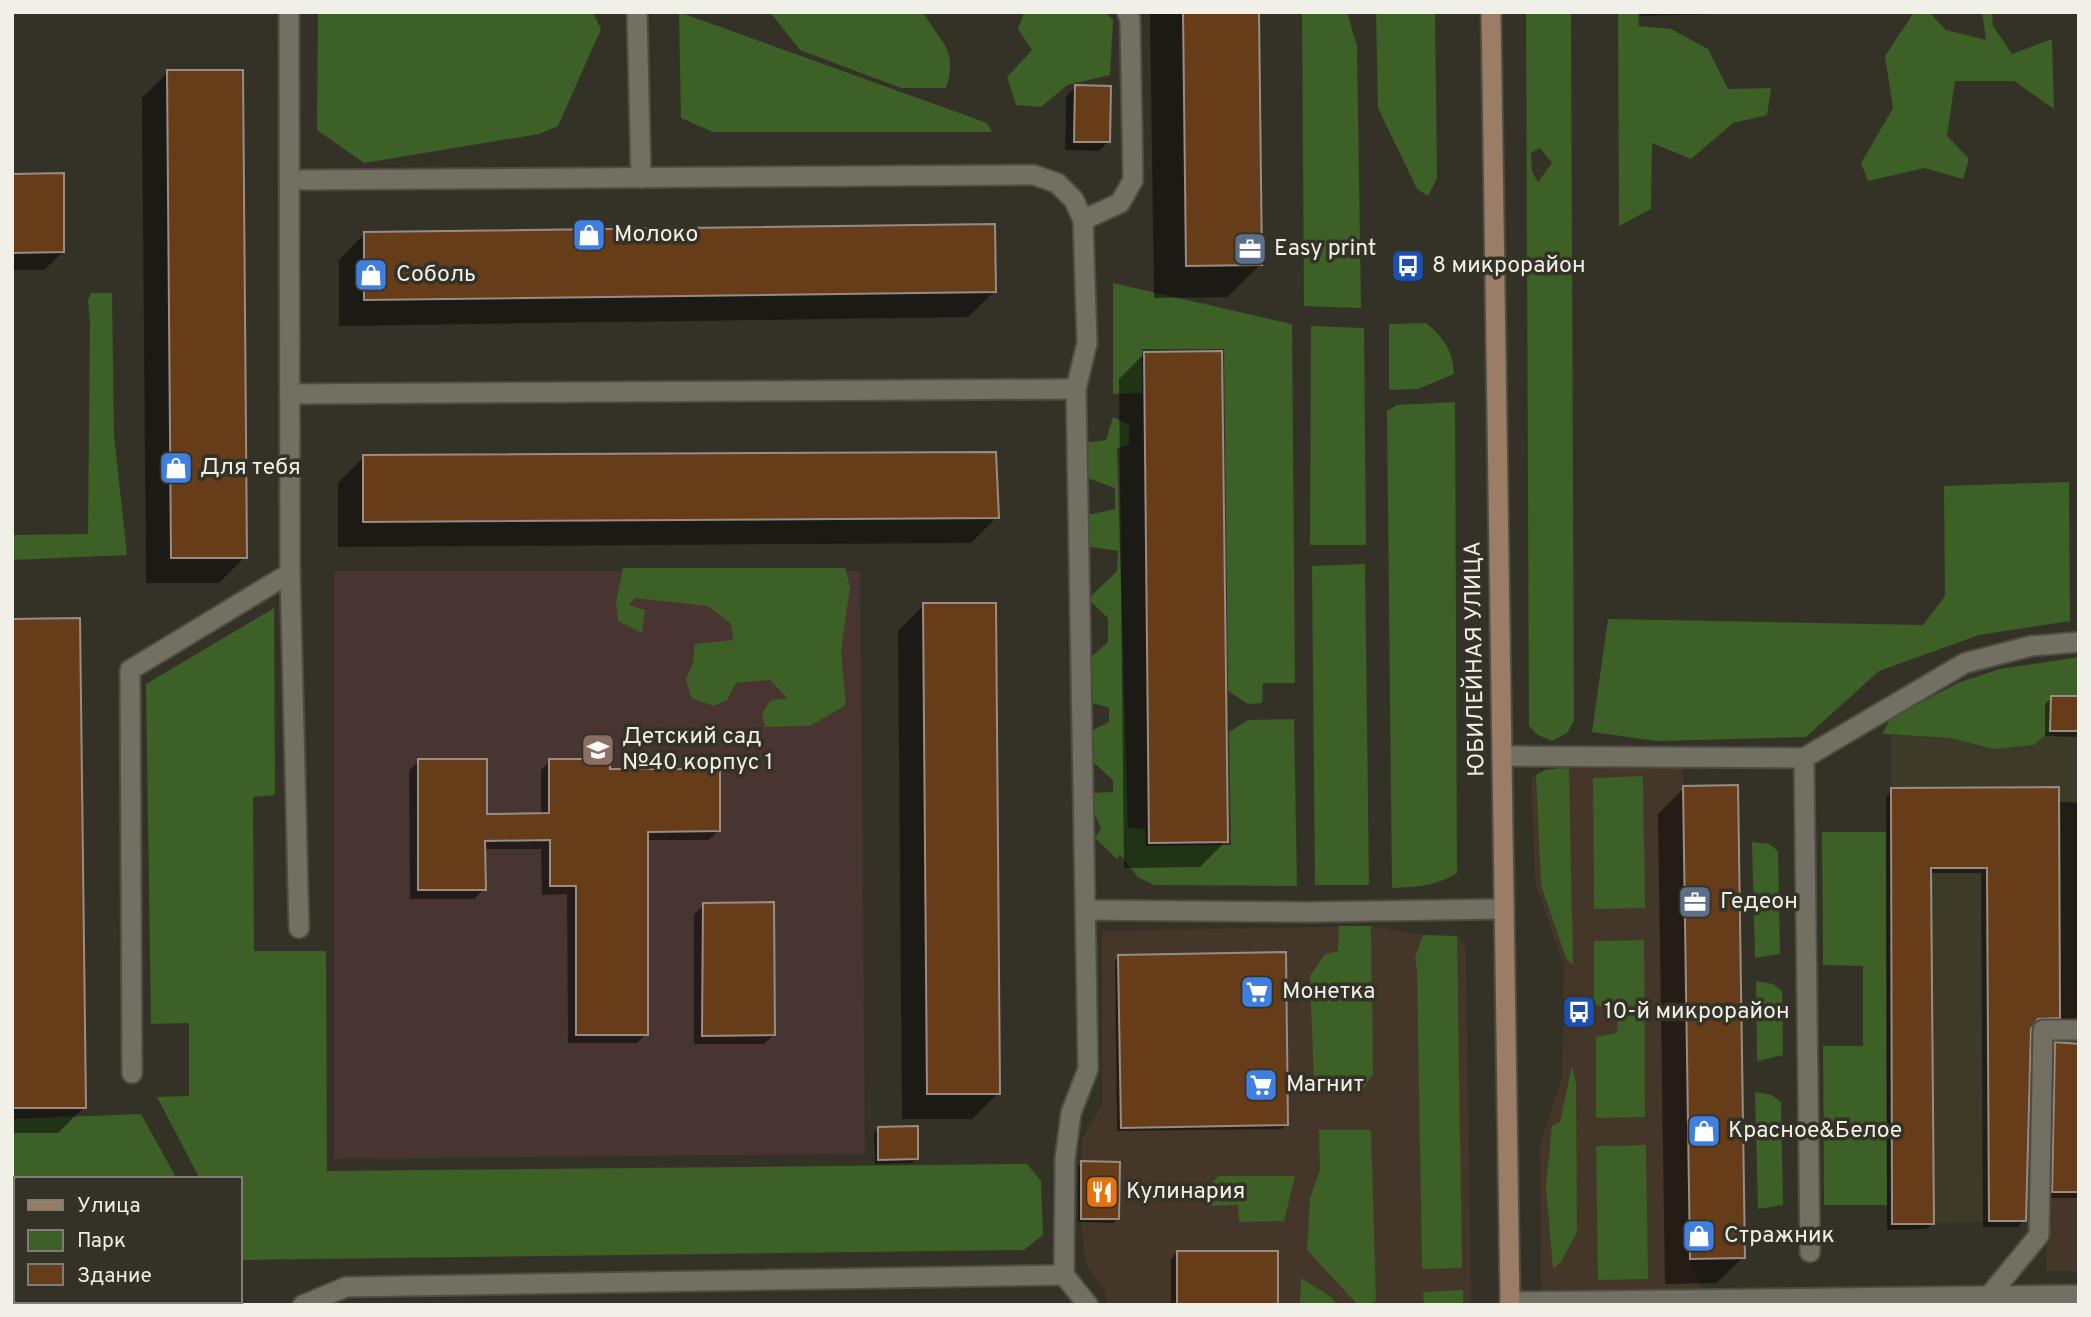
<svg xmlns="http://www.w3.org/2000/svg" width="2091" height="1317" font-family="Overpass,sans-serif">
	<rect width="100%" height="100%" fill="#343227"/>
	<g fill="#443628">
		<path d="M1683 767 1690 1259 1707 1305H1541L1540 1144 1562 1076 1564 966 1535 883 1531 778 1545 770 1560 768Z"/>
		<path d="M1371 926 1423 935 1457 936 1466 948 1471 1305H1108L1105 1292 1085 1262 1081 1219 1082 1138 1102 1105V931Z"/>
		<path d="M2026 998H2079V1271H2046L2047 1245 2026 1221Z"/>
	</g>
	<path fill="#3d3a28" d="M2051 696H2079V998L2026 999V1221L1892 1224 1891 735 1951 738 1993 749 2050 730Z"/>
	<path fill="#483430" d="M334 571H860L865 1154 334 1159Z"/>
	<g fill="#3c6026" fill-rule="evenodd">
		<path d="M389 12H590L594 15 601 29 558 126 539 134 364 163 317 130 318 14Z"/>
		<path d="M679 12 987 123 992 132H713L681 118Z"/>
		<path d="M770 12H923C940 43 959 49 946 88H901L800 50Z"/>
		<path d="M1024 12H1105L1113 20 1110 75 1067 85 1041 107 1016 105 1007 77 1032 50 1018 29Z"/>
		<path d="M1302 12H1347L1357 46 1361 308 1304 306Z"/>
		<path d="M1376 12H1435L1437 178 1428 196 1417 189 1378 108Z"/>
		<path d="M1526 12H1571L1574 721 1567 733 1552 741 1538 735 1529 726ZM1540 148 1552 163 1538 182 1532 172 1531 153Z"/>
		<path d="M1618 12H1638L1639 26 1671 29 1708 49 1728 89 1771 88 1767 115 1733 123 1691 159 1652 143 1651 209 1619 226Z"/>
		<path d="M1914 12H1929L1946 30 1986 40 1982 12H1992L1993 26 2012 54 2052 39 2054 109 2014 81H1955L1947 136 1969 159 1963 179 1924 168 1868 181 1861 163 1893 108 1885 56Z"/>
		<path d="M1113 283 1292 324 1295 683H1263L1262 703 1248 704 1228 691 1224 349H1142V393L1113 394Z"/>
		<path d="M91 293H112L114 435 127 555 12 560V535L88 534 90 323 88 300Z"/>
		<path d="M1426 323C1444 338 1453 351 1454 374L1418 389 1389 390V324Z"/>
		<path d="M1311 326 1364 328 1366 545H1310Z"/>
		<path d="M1455 402 1457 873C1436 886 1416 887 1392 888L1387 411 1397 405Z"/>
		<path d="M1113 417 1129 425V444L1117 448 1128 828 1145 829 1146 846 1231 845 1229 732 1248 720 1294 719 1297 886 1154 885 1138 877 1120 855 1117 859 1095 838 1101 828 1094 813 1093 793 1113 792V780L1093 762 1091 731 1109 722V708L1090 702 1092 656 1108 642V618L1088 599 1117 571 1118 551 1084 546 1083 516 1115 509V488L1082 476 1084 443 1106 440Z"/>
		<path d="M2069 482 2070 621 1979 635 1879 671 1806 737 1657 741 1592 732 1608 619 1923 625 1945 596 1944 486Z"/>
		<path d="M1365 564 1369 885H1315L1312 566Z"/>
		<path d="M623 568H845L850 587 841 651 846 705 810 726 765 727 762 713 770 701 787 698 770 680 736 683 727 700 714 706 691 698 686 679 693 663 695 644 733 640 731 624 708 606 635 598 629 605 645 610 642 633 618 621 616 602Z"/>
		<path d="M274 608 275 795 253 797 254 951H326L327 1171 1027 1164 1041 1181 1043 1235 1024 1250 243 1260 240 1254V1179H200L157 1097 189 1096V1023L151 1024 146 684Z"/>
		<path d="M2079 657V696L2050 731 2034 745 1993 749 1951 738 1882 734 1891 718 1960 682 2000 669Z"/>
		<path d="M1560 768 1569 769 1573 965 1566 958 1541 885 1536 775 1545 770Z"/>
		<path d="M1643 776 1645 908 1594 909 1593 778Z"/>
		<path d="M1822 832H1886L1887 1205H1824L1823 1046H1863V966L1823 965Z"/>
		<path d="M1752 842 1769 844 1778 851 1780 954 1755 958Z"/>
		<path d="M1339 926H1371L1373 1074 1363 1089 1321 1091 1314 1084 1310 976 1325 954 1338 951Z"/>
		<path d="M1423 935 1457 936 1462 1268 1422 1269 1417 970 1415 958Z"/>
		<path d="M1644 940 1645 1117 1596 1118V1037L1617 1033 1618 1012 1594 1004V941Z"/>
		<path d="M1756 981 1773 984 1782 991 1783 1055 1757 1061Z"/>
		<path d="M1572 1066 1576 1082 1577 1232 1561 1262 1553 1269 1546 1186 1552 1126 1560 1122Z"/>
		<path d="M1755 1092 1772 1095 1781 1102 1783 1205 1758 1209Z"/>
		<path d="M141 1114 177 1179H16V1301H240V1294L242 1305H12V1119Z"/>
		<path d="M1319 1130H1371L1376 1301 1368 1305H1358L1307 1250 1310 1198 1320 1170Z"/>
		<path d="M1646 1145 1648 1279 1598 1280 1596 1146Z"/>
		<path d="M1218 1176H1295L1284 1221 1239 1222 1238 1205 1212 1206V1184Z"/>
		<path d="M1301 1278 1331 1297 1337 1305H1300Z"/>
		<path d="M1463 1290V1305H1424L1423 1292Z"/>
	</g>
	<g fill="#0007">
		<path d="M1150 12H1257L1261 264 1228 297 1154 298Z"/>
		<path d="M1641 12H1788L1641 16Z"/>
		<path d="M168 72 245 557 219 583H146L142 98Z"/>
		<path d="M1076 87 1108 142 1099 151 1065 150 1066 96Z"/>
		<path d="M12 175 63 252 44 270H12Z"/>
		<path d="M364 234 994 292 968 317 339 326V260Z"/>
		<path d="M1145 353 1226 841 1200 867 1124 868 1119 379Z"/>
		<path d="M364 457 997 517 971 543 338 547V483Z"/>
		<path d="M924 605 998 1093 972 1119H902L898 631Z"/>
		<path d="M12 620 84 1107 58 1133H12Z"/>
		<path d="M2052 698H2079V737L2045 736V704Z"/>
		<path d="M419 761 485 816 541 815V770L550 761 608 771 719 830 709 840H646V1034L637 1043H568L567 894 542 895 541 849H484V889L474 899H410L409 770Z"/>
		<path d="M1684 788 1743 1257 1717 1283 1665 1284 1658 814Z"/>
		<path d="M1892 790 2079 803V1027L2073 1024H2035L2029 1029 2024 1220 2018 1227H1983L1981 873H1930L1933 1223 1926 1229 1887 1230 1886 797Z"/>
		<path d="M704 905 774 1035 764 1044H694V914Z"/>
		<path d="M1119 956 1286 1125 1282 1129 1117 1131 1115 961Z"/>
		<path d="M2079 1043V1198H2046L2049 1051 2056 1044Z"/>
		<path d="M878 1129 917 1159 912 1163 875 1164 874 1133Z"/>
		<path d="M1082 1163 1118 1219 1113 1223 1078 1222V1167Z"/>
		<path d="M1177 1252 1277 1305H1171V1259Z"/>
	</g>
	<g fill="#673c19" stroke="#988c84" stroke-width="2">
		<path d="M1183 12H1259L1262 265 1186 266Z"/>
		<path d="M167 70H243L247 558H171Z"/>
		<path d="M1075 85 1111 86 1110 142H1074Z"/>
		<path d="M64 173V252L12 253V174Z"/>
		<path d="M995 224 996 292 364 300V232Z"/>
		<path d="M1222 351 1228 842 1149 843 1144 352Z"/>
		<path d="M996 452 999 518 363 522V455Z"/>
		<path d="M923 603H996L1000 1094H927Z"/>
		<path d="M80 618 86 1108H13L12 619Z"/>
		<path d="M2051 696H2079V731H2050Z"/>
		<path d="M418 759H487V814L549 813V759H610V769H720V831L648 832V1035H576V886H550V840L485 841 486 890H418Z"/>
		<path d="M1738 785 1745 1258 1690 1259 1683 786Z"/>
		<path d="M2059 787 2060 1018 2038 1019 2031 1029 2026 1221H1989L1987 868H1931L1934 1224H1892L1891 788Z"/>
		<path d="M774 902 775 1035 702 1036 703 903Z"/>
		<path d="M1286 952 1288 1125 1121 1128 1118 955Z"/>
		<path d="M2055 1042 2079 1044V1192H2052Z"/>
		<path d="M918 1126V1159L878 1160V1127Z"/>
		<path d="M1081 1161 1120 1162 1119 1219H1081Z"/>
		<rect x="1177" y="1251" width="101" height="54"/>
	</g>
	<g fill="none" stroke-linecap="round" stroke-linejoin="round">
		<defs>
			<g id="service">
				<path d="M289 12 290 573 299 928"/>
				<path d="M637 12 641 178"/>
				<path d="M290 180 1034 175 1057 183 1074 200 1083 220 1087 343 1076 389 1088 1069 1071 1113 1065 1159 1064 1275 1088 1305"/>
				<path d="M1083 220 1120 203 1133 180 1130 19 1127 12"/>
				<path d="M290 394 1076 389"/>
				<path d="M1502 756 1804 758 1965 663 2031 646 2079 642"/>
				<path d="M1804 758 1810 1252"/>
				<path d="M1086 910 1307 912 1504 909"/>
				<path d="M132 1073 130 670 290 573"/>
				<path d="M1990 1295 2039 1235 2043 1030H2079"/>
				<path d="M1510 1302 2079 1295"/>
				<path d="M303 1305 346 1287 1064 1275"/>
			</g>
			<path id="secondary" d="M1491 12 1510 1305"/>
		</defs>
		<use href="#service" stroke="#4f4d43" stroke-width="23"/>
		<use href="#secondary" stroke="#4f4d43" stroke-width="23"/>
		<use href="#service" stroke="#727063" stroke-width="19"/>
		<use href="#secondary" stroke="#9b7c65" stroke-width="19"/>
	</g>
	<defs>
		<symbol id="shop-square" viewBox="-11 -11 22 22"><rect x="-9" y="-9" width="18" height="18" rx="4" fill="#3f7fe0" stroke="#343227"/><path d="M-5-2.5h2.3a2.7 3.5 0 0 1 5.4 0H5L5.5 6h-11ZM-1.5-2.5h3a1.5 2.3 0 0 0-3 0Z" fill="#fff"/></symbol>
		<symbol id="office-square" viewBox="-11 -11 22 22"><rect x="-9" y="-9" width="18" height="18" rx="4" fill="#5c6f8a" stroke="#343227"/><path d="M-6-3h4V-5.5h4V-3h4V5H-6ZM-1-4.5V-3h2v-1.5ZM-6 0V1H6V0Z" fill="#fff"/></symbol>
		<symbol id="bus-square" viewBox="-11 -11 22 22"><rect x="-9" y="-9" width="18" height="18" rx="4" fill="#1a4fb4" stroke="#343227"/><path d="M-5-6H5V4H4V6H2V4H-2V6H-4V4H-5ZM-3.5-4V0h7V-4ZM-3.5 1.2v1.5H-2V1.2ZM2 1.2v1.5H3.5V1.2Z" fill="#fff"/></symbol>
		<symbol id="school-square" viewBox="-11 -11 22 22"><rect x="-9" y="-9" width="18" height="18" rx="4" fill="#8d6e63" stroke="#343227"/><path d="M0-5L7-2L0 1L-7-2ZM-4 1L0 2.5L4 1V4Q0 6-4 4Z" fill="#fff"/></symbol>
		<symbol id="supermarket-square" viewBox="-11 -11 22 22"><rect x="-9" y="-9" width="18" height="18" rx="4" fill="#3f7fe0" stroke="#343227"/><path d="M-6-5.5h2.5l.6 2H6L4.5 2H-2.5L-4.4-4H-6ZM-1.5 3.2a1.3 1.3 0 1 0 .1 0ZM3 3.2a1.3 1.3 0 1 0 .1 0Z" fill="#fff"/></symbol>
		<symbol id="restaurant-square" viewBox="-11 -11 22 22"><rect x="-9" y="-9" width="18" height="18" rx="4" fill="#e8710a" stroke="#343227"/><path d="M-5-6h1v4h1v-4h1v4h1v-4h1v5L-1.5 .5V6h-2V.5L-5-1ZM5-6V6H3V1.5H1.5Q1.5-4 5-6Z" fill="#fff"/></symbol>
	</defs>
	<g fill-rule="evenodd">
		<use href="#shop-square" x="570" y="216" width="38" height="38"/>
		<use href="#office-square" x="1231" y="230" width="38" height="38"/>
		<use href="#bus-square" x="1389" y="247" width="38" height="38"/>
		<use href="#shop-square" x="352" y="256" width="38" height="38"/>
		<use href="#shop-square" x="157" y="449" width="38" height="38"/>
		<use href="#school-square" x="579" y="731" width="38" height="38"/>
		<use href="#office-square" x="1676" y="883" width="38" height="38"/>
		<use href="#supermarket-square" x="1238" y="973" width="38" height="38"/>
		<use href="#bus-square" x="1560" y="993" width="38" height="38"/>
		<use href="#supermarket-square" x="1242" y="1066" width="38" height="38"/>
		<use href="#shop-square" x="1685" y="1112" width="38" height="38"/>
		<use href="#restaurant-square" x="1083" y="1173" width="38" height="38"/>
		<use href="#shop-square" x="1680" y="1217" width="38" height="38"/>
	</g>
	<g text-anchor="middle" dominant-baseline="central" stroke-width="7" stroke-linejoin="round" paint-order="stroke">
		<g font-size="23" fill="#f0efe8" stroke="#343227" text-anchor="start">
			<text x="614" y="235">Молоко</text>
			<text x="1274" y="249">Easy print</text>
			<text x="1432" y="266">8 микрорайон</text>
			<text x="396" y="275">Соболь</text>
			<text x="200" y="468">Для тебя</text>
			<text x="622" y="737">Детский сад<tspan x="622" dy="26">№40 корпус 1</tspan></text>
			<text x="1720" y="902">Гедеон</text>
			<text x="1282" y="992">Монетка</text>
			<text x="1604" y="1012">10-й микрорайон</text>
			<text x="1286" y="1085">Магнит</text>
			<text x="1728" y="1131">Красное&amp;Белое</text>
			<text x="1126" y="1192">Кулинария</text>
			<text x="1724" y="1236">Стражник</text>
		</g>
		<g font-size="23" fill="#f0efe8" stroke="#343227">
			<text transform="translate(1476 659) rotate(-91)">ЮБИЛЕЙНАЯ УЛИЦА</text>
		</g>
	</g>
	<rect width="2091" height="1317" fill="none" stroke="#f0efe8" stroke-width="28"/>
	<rect x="14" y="1177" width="228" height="126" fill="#343227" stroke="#7f7e74" stroke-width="2"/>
	<rect x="28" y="1200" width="35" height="10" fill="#9b7c65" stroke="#7f7e74" stroke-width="2"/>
	<text x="77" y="1212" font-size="21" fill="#f0efe8">Улица</text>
	<rect x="28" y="1230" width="35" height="21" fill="#3c6026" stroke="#7f7e74" stroke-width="2"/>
	<text x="77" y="1247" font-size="21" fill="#f0efe8">Парк</text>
	<rect x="28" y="1264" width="35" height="21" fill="#673c19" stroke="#7f7e74" stroke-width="2"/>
	<text x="77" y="1282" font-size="21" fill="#f0efe8">Здание</text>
</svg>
